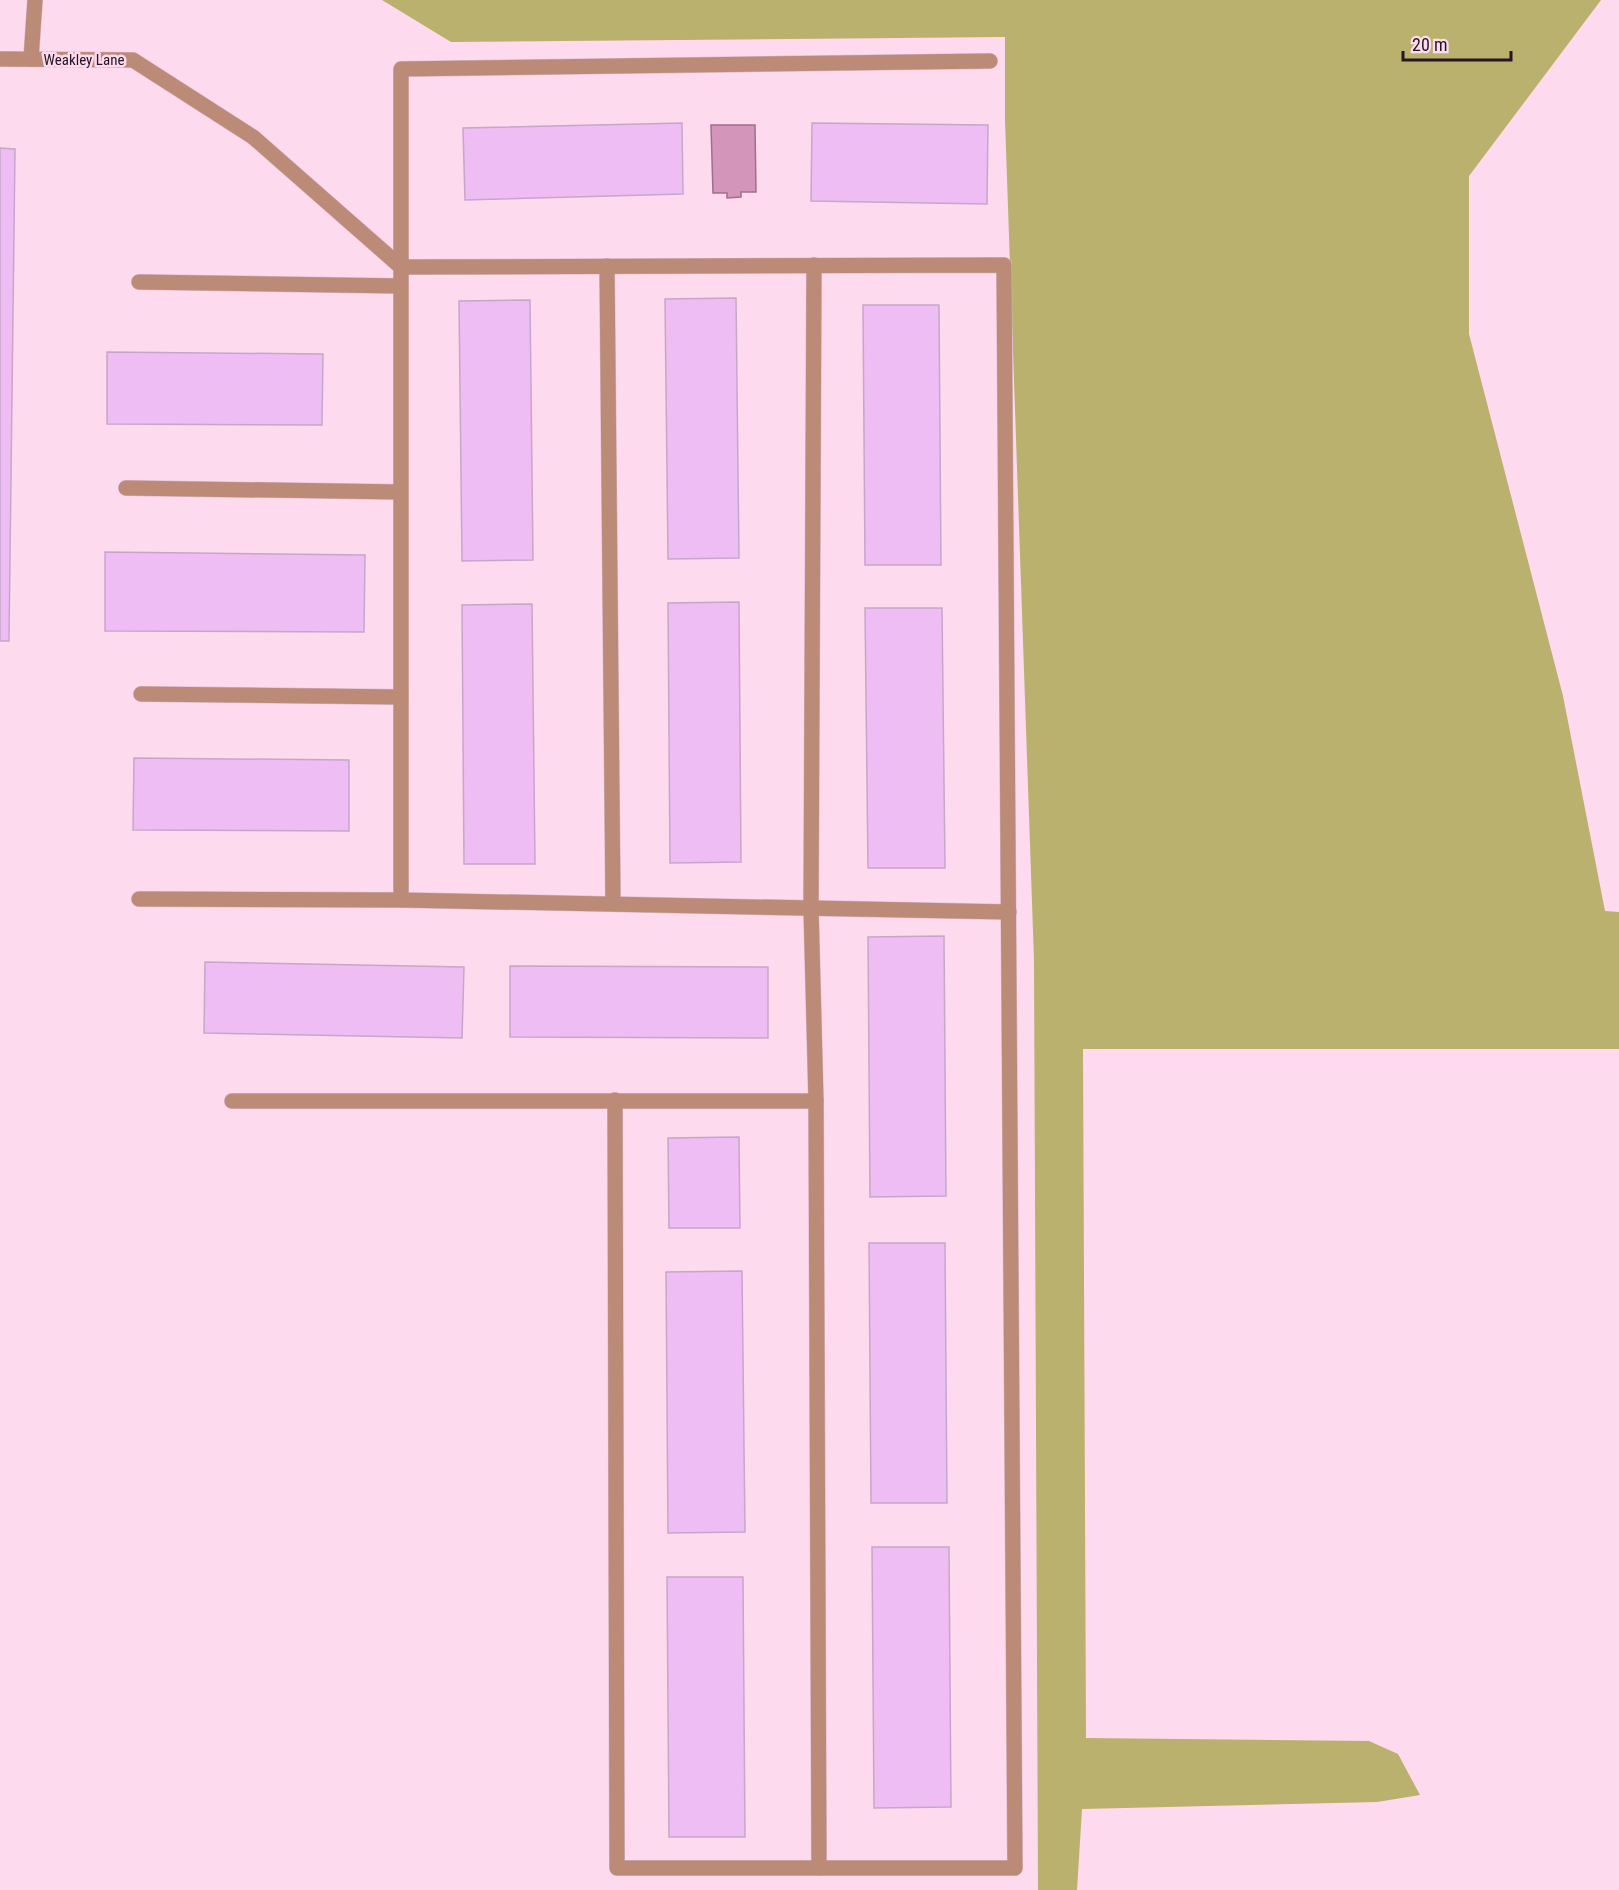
<svg xmlns="http://www.w3.org/2000/svg" width="1619" height="1890" font-family="'Roboto Condensed',sans-serif">
	<rect width="100%" height="100%" fill="#fddaee"/>
	<path fill="#b9b16d" d="M382 0H1601L1469 176V334L1563 696 1605 911 1619 912V1049H1083L1086 1738 1369 1741 1398 1754 1420 1795 1377 1802 1082 1809 1077 1890H1038L1034 960 1005 120V37L451 42Z"/>
	<path fill="#d495bb" stroke="#a06f8c" stroke-width="1.5" d="M711 125H755L756 192H741V197L727 198V193H713Z"/>
	<g fill="#edbdf3" stroke="#c6a7ca" stroke-width="1.5">
		<path d="M682 123 683 194 465 200 463 128Z"/>
		<path d="M812 123 988 125 987 204 811 201Z"/>
		<path d="M0 148 15 149 9 641H0Z"/>
		<path d="M736 298 739 558 668 559 665 299Z"/>
		<path d="M530 300 533 560 462 561 459 301Z"/>
		<path d="M863 305H939L941 565H865Z"/>
		<path d="M107 352 323 354 322 425 107 424Z"/>
		<path d="M105 552 365 555 364 632 105 631Z"/>
		<path d="M739 602 741 862 670 863 668 603Z"/>
		<path d="M532 604 535 864H464L462 605Z"/>
		<path d="M865 608H942L945 868H868Z"/>
		<path d="M134 758 349 760V831L133 830Z"/>
		<path d="M944 936 946 1196 870 1197 868 937Z"/>
		<path d="M205 962 464 967 462 1038 204 1033Z"/>
		<path d="M510 966 768 967V1038L510 1037Z"/>
		<path d="M739 1137 740 1228H669L668 1138Z"/>
		<path d="M869 1243H945L947 1503H871Z"/>
		<path d="M742 1271 745 1532 668 1533 666 1272Z"/>
		<path d="M872 1547H949L951 1807 874 1808Z"/>
		<path d="M667 1577H743L745 1837H669Z"/>
	</g>
	<g fill="none" stroke-linecap="round" stroke-linejoin="round">
		<defs>
			<path id="service" d="M31 59 35 0"/>
			<g id="minor">
				<path d="M0 59 133 60 253 137 401 267V900L1009 912"/>
				<path d="M814 265 811 908 816 1101 819 1868"/>
				<path d="M607 266 613 904"/>
				<path d="M139 282 400 286"/>
				<path d="M126 488 400 492"/>
				<path d="M141 694 400 697"/>
				<path d="M139 899 401 900"/>
				<path d="M615 1100 617 1868H1015L1004 265 401 267V69L990 61"/>
				<path d="M232 1101H816"/>
			</g>
		</defs>
		<use href="#service" stroke="#d6b7c9" stroke-width="16"/>
		<use href="#minor" stroke="#d6b7c9" stroke-width="16"/>
		<use href="#service" stroke="#bc8b77" stroke-width="15"/>
		<use href="#minor" stroke="#bc8b77" stroke-width="15"/>
	</g>
	<g text-anchor="middle" dominant-baseline="central" stroke-width="5" stroke-linejoin="round" paint-order="stroke">
		<g font-size="15" fill="#25161f" stroke="#fddaee">
			<text x="84" y="60">Weakley Lane</text>
		</g>
	</g>
	<path d="M1403 51v9h108v-9" fill="none" stroke="#25161f" stroke-width="3"/>
	<text x="1412" y="51" font-size="18" fill="#25161f" stroke="#fddaee" stroke-width="4.5" paint-order="stroke">20 m</text>
</svg>
